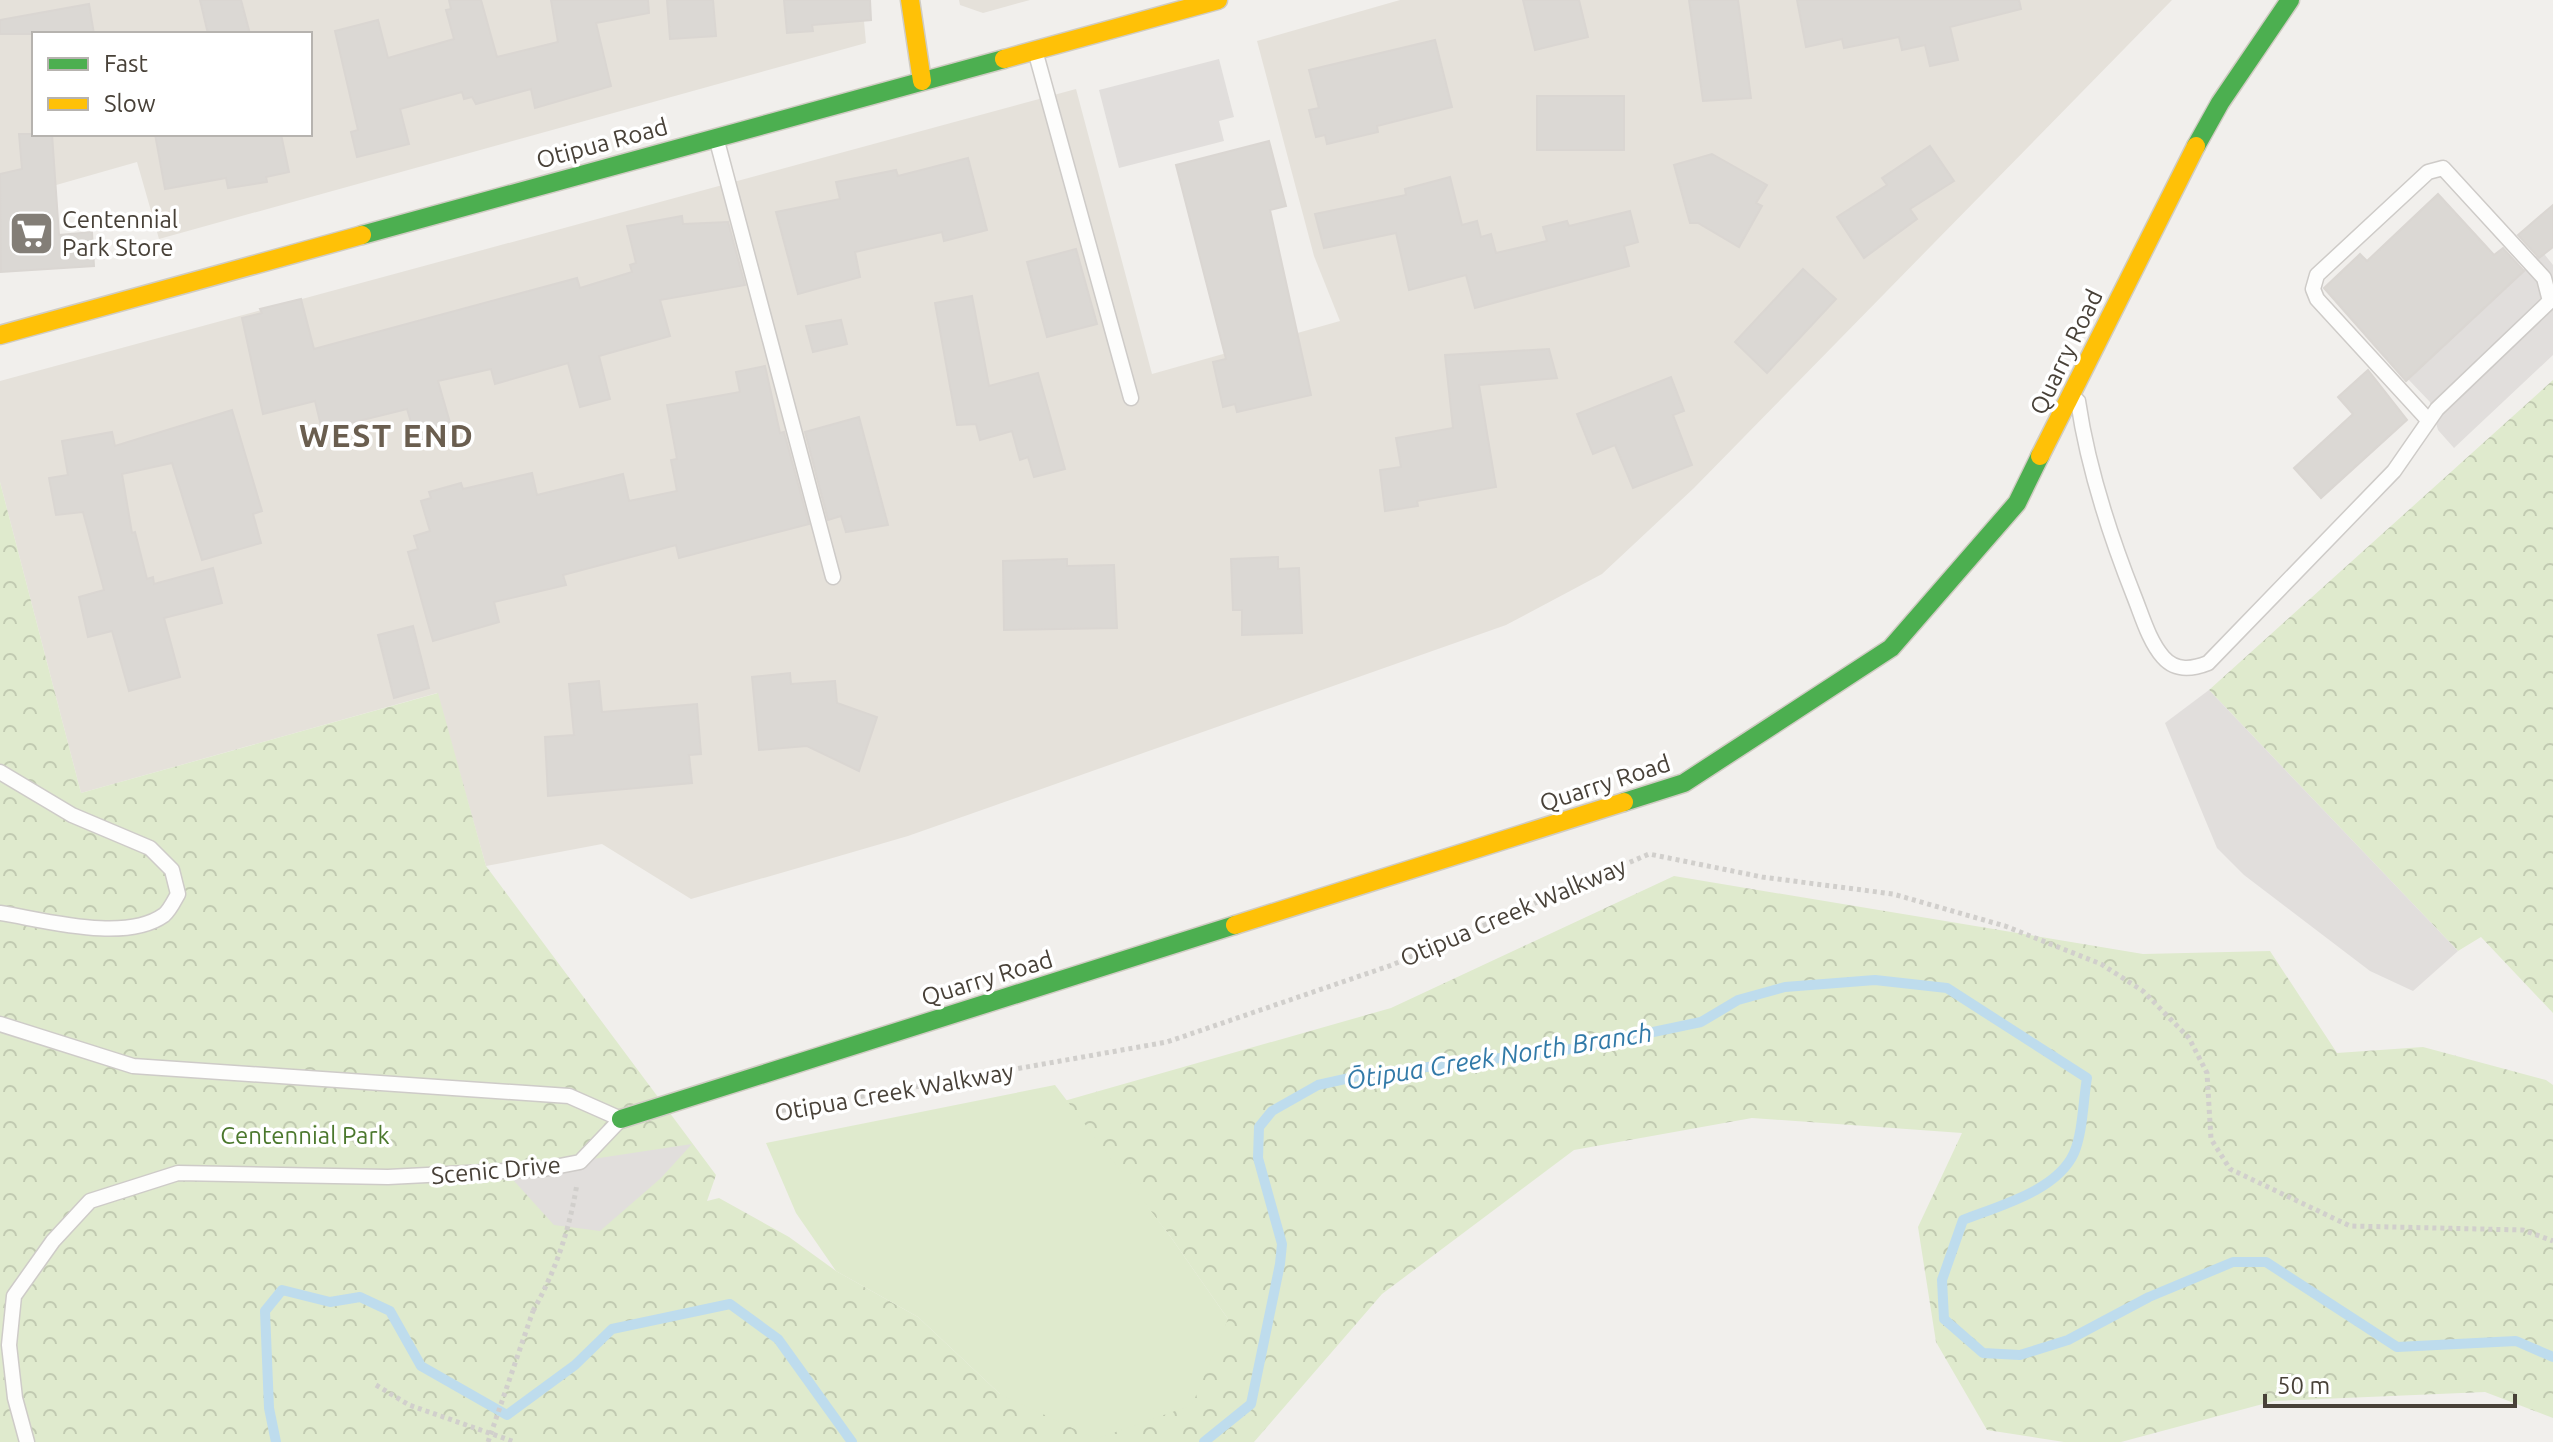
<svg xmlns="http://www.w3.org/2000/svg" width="2553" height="1442" font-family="Ubuntu,sans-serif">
	<defs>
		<pattern id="forest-crowns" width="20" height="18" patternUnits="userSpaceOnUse" patternTransform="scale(2)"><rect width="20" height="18" fill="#dfeacd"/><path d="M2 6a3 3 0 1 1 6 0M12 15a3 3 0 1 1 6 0" fill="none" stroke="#c1cab1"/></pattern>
	</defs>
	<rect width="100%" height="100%" fill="#f1efec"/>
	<g fill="#e5e1da" fill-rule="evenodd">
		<path d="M0 0H862L866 43 159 239 137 162 0 201ZM34 34H310V134H34Z"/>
		<path d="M959 0H1030L983 13 960 5Z"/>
		<path d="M1400 0H2172L1694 488 1602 574 1506 625 908 836 691 899 602 844 486 866 437 693 81 793 0 482V381L1076 89 1152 374 1340 321 1314 256 1257 41Z"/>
	</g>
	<g fill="url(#forest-crowns)">
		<path d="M2553 380V1013L2481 937 2458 951 2209 690Z"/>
		<path d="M0 482 81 793 438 693 486 866 716 1175 707 1201 719 1198 789 1237 836 1271 918 1317 1000 1394 1228 1319 1170 1236 1064 1101 1391 1008 1674 876 2143 954 2270 951 2337 1053 2423 1047 2546 1080 2553 1085V1418L2485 1392 2274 1401 2121 1442H2064L1987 1430 1936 1342 1918 1227 1962 1133 1752 1118 1574 1150 1382 1294 1254 1442H0Z"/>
	</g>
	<path fill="#dfeacd" d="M1055 1085 1170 1236 1228 1319 1192 1405 1096 1439 1000 1394 918 1317 836 1271 796 1213 766 1143Z"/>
	<g fill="#e1dedc">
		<path d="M1219 59 1234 117 1219 121 1224 141 1119 168 1099 90Z"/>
		<path d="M2541 250 2553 265V355L2454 448 2438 430 2430 402 2408 379 2516 278Z"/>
		<path d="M2209 690 2458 951 2413 991 2370 971 2244 875 2217 848 2165 723Z"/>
		<path d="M692 1144 661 1178 600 1231 554 1225 506 1172Z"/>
	</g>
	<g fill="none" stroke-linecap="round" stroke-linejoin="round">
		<g stroke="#bedced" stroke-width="10">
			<path d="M276 1442 269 1408 265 1311 282 1290 330 1302 360 1297 390 1311 421 1366 507 1415 575 1365 612 1329 730 1304 778 1339 852 1442"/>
			<path d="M1204 1442 1251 1404 1280 1264 1282 1244 1258 1158 1259 1127 1272 1111 1318 1085 1363 1075 1572 1049 1701 1022 1738 1000 1785 987 1875 980 1947 988 2087 1078C2083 1101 2083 1132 2074 1153 2057 1191 1998 1206 1963 1220L1942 1280 1944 1319 1983 1353 2020 1355 2068 1340 2149 1297 2233 1262H2266L2397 1347 2516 1341 2553 1357"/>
		</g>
	</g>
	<g fill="#dbd8d4" stroke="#dad6d2" stroke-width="2">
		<path d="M200 0H241L250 34H208Z"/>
		<path d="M449 0H481L497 57 558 42 551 0H648L649 13 596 23 611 86 535 108 531 89 476 104 472 97 464 99 462 92 400 109 409 144 357 157 351 132 358 130 335 31 378 20 388 58 454 39 446 10 451 9Z"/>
		<path d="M667 0H713L716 36 670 39Z"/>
		<path d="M784 0H870L871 20 812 25 813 31 787 33Z"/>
		<path d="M1523 0H1579L1588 37 1535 50Z"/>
		<path d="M1689 0H1738L1751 98 1703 101Z"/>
		<path d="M1797 0H2019L2021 9 1950 27 1958 60 1930 66 1925 45 1902 50 1899 37 1844 48 1842 39 1806 47Z"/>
		<path d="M89 4 94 34H0V20Z"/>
		<path d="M1435 40 1452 107 1377 126 1378 132 1327 144 1325 135 1316 137 1309 110 1319 108 1309 70Z"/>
		<rect x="1537" y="96" width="87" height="54"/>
		<path d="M19 134H52L59 235 92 232 94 266 1 272 0 174 22 169Z"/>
		<path d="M155 134H281L289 172 266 177 267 182 228 188 226 178 165 189Z"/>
		<path d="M1269 141 1286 206 1270 210 1311 395 1237 412 1235 404 1223 407 1213 362 1226 359 1176 165Z"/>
		<path d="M1930 146 1954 181 1910 209 1917 219 1864 258 1837 217 1887 185 1882 178Z"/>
		<path d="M1712 154 1767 185 1756 203 1762 206 1739 247 1698 223H1690L1674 165Z"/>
		<path d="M968 158 987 230 944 241 942 232 855 252 860 277 798 294 776 212 840 199 836 182 896 170 898 176Z"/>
		<path d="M1450 177 1462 225 1477 221 1481 237 1491 234 1496 253 1547 241 1543 227 1567 221 1569 226 1630 211 1638 242 1624 246 1629 266 1475 308 1466 275 1409 290 1396 233 1324 248 1315 214 1406 195 1405 189Z"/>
		<path d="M2438 194 2494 255 2503 248 2524 271 2406 381 2324 288 2360 254 2367 261Z"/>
		<path d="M2553 205V247L2539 258 2518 235Z"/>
		<path d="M682 216 683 224 728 222 745 285 660 300 670 336 599 356 610 399 580 407 568 363 495 384 491 369 438 381 453 433 417 442 407 409 322 430 315 401 263 414 242 318 262 313 260 309 301 299 314 349 577 278 580 288 632 272 630 265 636 263 627 226Z"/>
		<path d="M1076 249 1097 324 1047 337 1027 262Z"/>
		<path d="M1803 269 1836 299 1767 373 1735 342Z"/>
		<path d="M972 296 989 386 1038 373 1065 469 1034 477 1028 457 1020 460 1012 431 980 440 976 424 957 425 935 303Z"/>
		<path d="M841 320 847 344 813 352 806 326Z"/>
		<path d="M1549 349 1557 378 1479 385 1496 487 1417 501 1418 506 1385 511 1380 470 1401 467 1396 438 1453 428 1445 355Z"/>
		<path d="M765 366 780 433 784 432 809 524 679 558 676 545 563 575 566 585 494 602 499 622 433 641 408 552 418 549 414 536 430 531 421 501 431 498 429 492 461 483 463 489 532 473 537 495 623 474 629 501 677 491 671 460 677 459 667 405 740 392 736 372Z"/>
		<path d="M2368 370 2407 420 2321 498 2294 468 2353 414 2338 397Z"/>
		<path d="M1671 377 1684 411 1673 415 1692 465 1633 488 1615 445 1593 454 1577 414Z"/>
		<path d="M232 410 262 511 253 514 261 543 202 560 172 463 122 474 132 533 135 532 147 579 153 577 154 584 213 568 222 603 164 618 180 677 129 691 112 631 88 637 79 597 104 590 83 512 56 515 49 478 68 475 62 441 112 432 115 446Z"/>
		<path d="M859 417 888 525 846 532 841 516 828 520 805 432Z"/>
		<path d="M1278 557V569L1299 568 1302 633 1242 635V610H1233L1231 559Z"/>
		<path d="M1067 559V566L1114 565 1117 628 1004 630 1003 561Z"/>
		<path d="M413 626 429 688 394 698 378 635Z"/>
		<path d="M790 673 791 684 835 681 837 703 877 717 859 771 807 746 759 750 752 677Z"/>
		<path d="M599 681 602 712 697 704 701 754 689 755 692 783 548 796 545 737 574 735 569 684Z"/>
	</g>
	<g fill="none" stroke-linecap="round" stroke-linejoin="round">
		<defs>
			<g id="lane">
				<path d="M1036 54 1131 398"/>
				<path d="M717 141 833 577"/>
				<path d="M2078 401C2088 469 2109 533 2134 596 2142 616 2149 641 2163 657 2176 672 2193 669 2208 663L2394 471 2437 409 2550 301 2544 278 2443 168 2428 172 2317 275 2313 289 2317 299 2428 420"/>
				<path d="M0 772 72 815 150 848 172 870 178 894C174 901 170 910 164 915 125 943 45 920 0 913"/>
				<path d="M0 1024 133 1066 569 1096 621 1119 580 1162 544 1169 388 1177 178 1173 90 1201 53 1241 14 1296 9 1345 15 1398 27 1442"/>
			</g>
			<g id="fast">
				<path d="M2196 146 2220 103 2290 0"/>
				<path d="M362 235 1004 59"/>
				<path d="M1624 802 1684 783 1891 648 2017 503 2040 456"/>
				<path d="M621 1119 1235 925"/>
			</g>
			<g id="slow">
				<path d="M910 0 922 81"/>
				<path d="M1004 59 1218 0"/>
				<path d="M0 335 362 235"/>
				<path d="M2040 456 2196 146"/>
				<path d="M1235 925 1624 802"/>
			</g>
		</defs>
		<use href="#lane" stroke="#cecbc8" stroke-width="17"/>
		<use href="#fast" stroke="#d0ccc3" stroke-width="21"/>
		<use href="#slow" stroke="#d0ccc3" stroke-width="21"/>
		<g stroke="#d1cfcc" stroke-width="5" stroke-dasharray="4 4" stroke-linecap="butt">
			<path d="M774 1112 1167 1042 1392 965 1649 854 1762 877 1893 894 2005 926 2101 964 2143 991 2189 1038 2207 1073 2211 1139 2230 1169 2350 1226 2523 1230 2553 1241"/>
			<path d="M533 1311C556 1270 569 1231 577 1184"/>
			<path d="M376 1385 409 1405 515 1442"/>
		</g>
		<use href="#lane" stroke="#fdfdfc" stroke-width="14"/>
		<use href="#fast" stroke="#4caf50" stroke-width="18"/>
		<use href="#slow" stroke="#ffc107" stroke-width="18"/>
		<path stroke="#d1cfcc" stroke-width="5" stroke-dasharray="4 4" stroke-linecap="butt" d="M488 1442 533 1311"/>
	</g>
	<defs>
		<symbol id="supermarket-square" viewBox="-11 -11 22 22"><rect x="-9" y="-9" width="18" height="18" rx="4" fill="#837e77" stroke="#fff"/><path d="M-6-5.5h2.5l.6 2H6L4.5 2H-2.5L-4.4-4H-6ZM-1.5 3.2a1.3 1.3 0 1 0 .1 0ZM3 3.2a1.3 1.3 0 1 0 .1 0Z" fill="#fff"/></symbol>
	</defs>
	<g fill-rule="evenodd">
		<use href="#supermarket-square" x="6" y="208" width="51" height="51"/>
	</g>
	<g text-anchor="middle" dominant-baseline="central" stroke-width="7" stroke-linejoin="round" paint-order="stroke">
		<g font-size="24" fill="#484138" stroke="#fff">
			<text transform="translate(602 143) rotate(-15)">Otipua Road</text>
			<text transform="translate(2066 352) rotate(-64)">Quarry Road</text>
			<text transform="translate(1605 783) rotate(-18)">Quarry Road</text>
			<text transform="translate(1513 912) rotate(-23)">Otipua Creek Walkway</text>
			<text transform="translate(987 978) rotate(-17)">Quarry Road</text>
			<text transform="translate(894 1092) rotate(-10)">Otipua Creek Walkway</text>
			<text transform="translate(496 1170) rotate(-5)">Scenic Drive</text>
		</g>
		<g font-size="24" fill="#484138" stroke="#fff" text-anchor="start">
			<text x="62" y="219">Centennial<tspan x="62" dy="28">Park Store</tspan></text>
		</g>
		<g font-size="24" fill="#4b782d" stroke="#fff">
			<text x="305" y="1135">Centennial Park</text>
		</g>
		<g font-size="26" font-style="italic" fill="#327aa8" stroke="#fff">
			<text transform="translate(1499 1056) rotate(-9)">Ōtipua Creek North Branch</text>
		</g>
		<g font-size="32" font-weight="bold" letter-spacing="2" fill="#6a5e4f" stroke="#fff">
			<text x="387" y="435">WEST END</text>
		</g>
	</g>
	<rect x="32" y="32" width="280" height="104" fill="#ffffff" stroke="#b6b3af" stroke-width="2"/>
	<rect x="48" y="58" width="40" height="12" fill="#4caf50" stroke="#b6b3af" stroke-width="2"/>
	<text x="104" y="72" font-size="24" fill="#484138">Fast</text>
	<rect x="48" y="98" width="40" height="12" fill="#ffc107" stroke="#b6b3af" stroke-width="2"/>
	<text x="104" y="112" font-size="24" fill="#484138">Slow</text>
	<path d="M2265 1394v12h250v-12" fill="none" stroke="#484138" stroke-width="4"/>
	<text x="2277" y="1394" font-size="24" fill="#484138" stroke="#ffffff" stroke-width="6" paint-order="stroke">50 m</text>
</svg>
